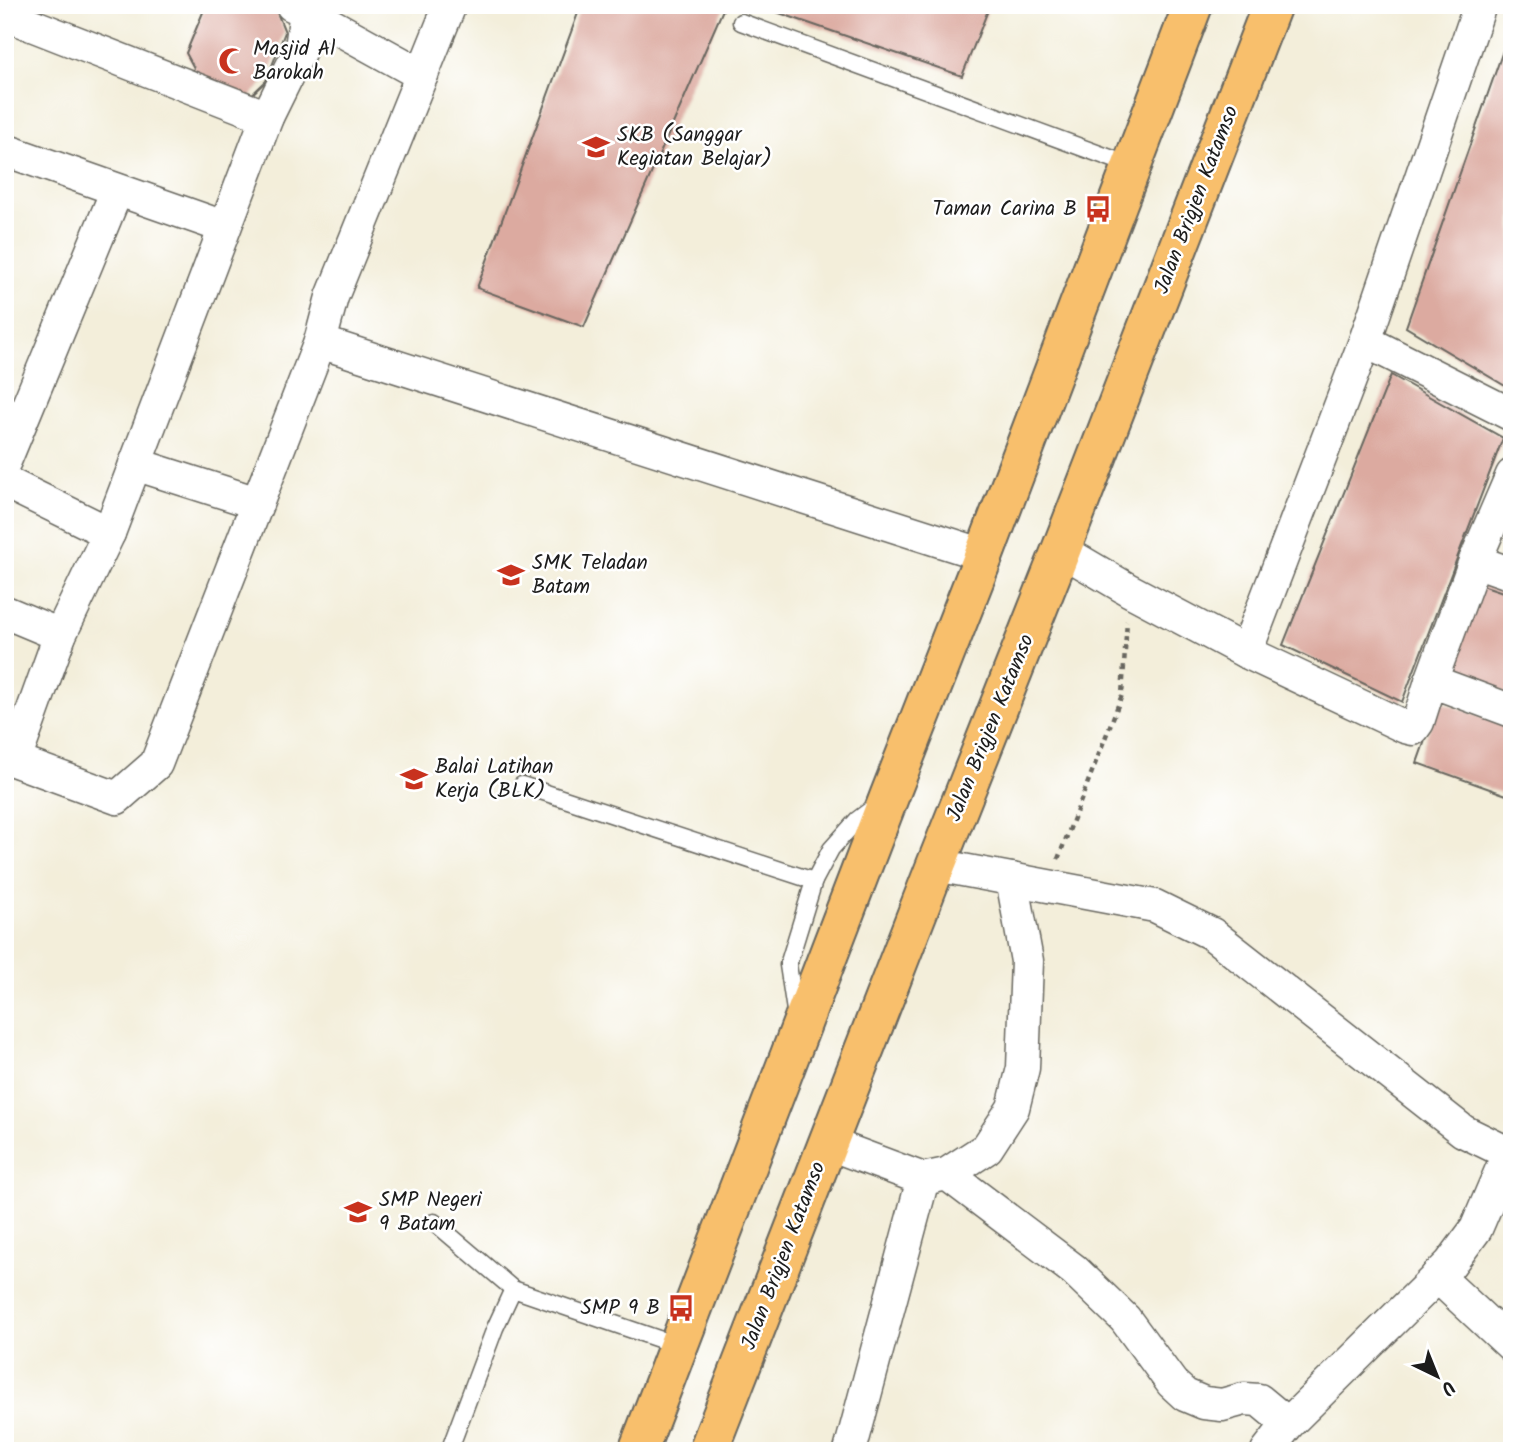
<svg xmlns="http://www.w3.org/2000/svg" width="1517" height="1456" font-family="Kalam,sans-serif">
	<rect width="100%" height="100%" fill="#fff"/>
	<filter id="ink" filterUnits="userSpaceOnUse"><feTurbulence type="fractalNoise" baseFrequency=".0143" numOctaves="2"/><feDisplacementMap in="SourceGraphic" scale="14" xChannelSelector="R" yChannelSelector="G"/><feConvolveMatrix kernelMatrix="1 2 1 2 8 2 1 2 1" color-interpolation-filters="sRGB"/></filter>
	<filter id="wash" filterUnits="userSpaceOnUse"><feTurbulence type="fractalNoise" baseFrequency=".00686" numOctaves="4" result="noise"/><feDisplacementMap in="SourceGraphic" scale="28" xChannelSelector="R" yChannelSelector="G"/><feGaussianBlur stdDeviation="1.57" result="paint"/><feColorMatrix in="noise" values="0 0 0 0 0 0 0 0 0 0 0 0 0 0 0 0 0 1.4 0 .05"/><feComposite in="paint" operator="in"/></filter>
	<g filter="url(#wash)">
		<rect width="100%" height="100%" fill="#f3eeda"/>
		<g id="blocks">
			<g fill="#dcaaa0">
				<path d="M206 5H274L285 32 266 81 242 104 187 82 194 68 186 53Z"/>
				<path d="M581 5H725L584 327 477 288Z"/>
				<path d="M756 5H990L962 76Z"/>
				<path d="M1512 25V390L1406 327Z"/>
				<path d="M1391 375 1503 438 1402 702 1283 645Z"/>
				<path d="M1479 584 1512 595V696L1448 673Z"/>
				<path d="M1439 701 1512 727V797L1417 763Z"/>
			</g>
		</g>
	</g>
	<g filter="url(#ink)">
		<use href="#blocks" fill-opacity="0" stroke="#67665e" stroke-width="2"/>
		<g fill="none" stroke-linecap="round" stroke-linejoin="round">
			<defs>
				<g id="service">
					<path d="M741 22 1132 166"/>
					<path d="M522 785 814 881 788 965 796 1017"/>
					<path d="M814 881 831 849 857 820 877 805"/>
					<path d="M434 1222 513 1289"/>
					<path d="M449 1451 495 1328 513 1289 679 1346"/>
				</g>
				<g id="minor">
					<path d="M292 5 306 11 422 75"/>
					<path d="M19 20 267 117"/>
					<path d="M5 150 224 227"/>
					<path d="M1365 341 1512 415"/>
					<path d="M320 342 984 555"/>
					<path d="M5 461 117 190"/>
					<path d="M135 464 257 503"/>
					<path d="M5 482 109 533"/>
					<path d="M1061 550 1129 590 1246 652 1405 727 1413 729 1418 722 1431 681 1475 561 1512 475"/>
					<path d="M1475 561 1512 574"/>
					<path d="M5 612 60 635"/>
					<path d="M1246 652 1365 341 1480 5"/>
					<path d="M1431 681 1512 711"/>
					<path d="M5 757 117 798 156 764 320 342 332 297 450 5"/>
					<path d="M15 760 60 635 109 533 267 117 301 48 306 11 308 5"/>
					<path d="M936 865 1155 906 1212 934 1463 1131 1512 1155"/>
					<path d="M827 1143 923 1179 947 1174 987 1148 1013 1108 1023 1068 1027 961 1012 879"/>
					<path d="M947 1174 1074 1270 1125 1319 1172 1383 1185 1395 1204 1403 1222 1405 1244 1399 1259 1400 1288 1424"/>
					<path d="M1437 1276 1512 1346"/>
					<path d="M850 1451 923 1179"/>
					<path d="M1267 1451 1288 1424 1450 1264 1476 1229 1508 1154"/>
				</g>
				<g id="trunk">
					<path d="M638 1451 889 797 984 555 1193 5"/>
					<path d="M708 1451 936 865 1061 550 1272 5"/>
				</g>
			</defs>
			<use href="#service" stroke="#67665e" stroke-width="19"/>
			<use href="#minor" stroke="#67665e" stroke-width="35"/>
			<use href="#trunk" stroke="#67665e" stroke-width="42"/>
			<path stroke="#67665e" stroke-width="4.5" stroke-dasharray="5 5" stroke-linecap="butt" d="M1058 859 1122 695 1127 621"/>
			<use href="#service" stroke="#fff" stroke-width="16"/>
			<use href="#minor" stroke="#fff" stroke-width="32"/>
			<use href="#trunk" stroke="#f8bf6c" stroke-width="38"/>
		</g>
	</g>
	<defs>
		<symbol id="mosque-bare" viewBox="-9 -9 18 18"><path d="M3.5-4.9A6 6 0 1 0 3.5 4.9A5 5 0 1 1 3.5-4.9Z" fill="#c8321e" stroke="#fff" stroke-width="2.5" paint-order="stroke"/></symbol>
		<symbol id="university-bare" viewBox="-9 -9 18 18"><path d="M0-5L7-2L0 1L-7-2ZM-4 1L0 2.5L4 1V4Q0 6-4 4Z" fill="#c8321e" stroke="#fff" stroke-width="2.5" paint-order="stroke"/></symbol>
		<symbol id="bus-bare" viewBox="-9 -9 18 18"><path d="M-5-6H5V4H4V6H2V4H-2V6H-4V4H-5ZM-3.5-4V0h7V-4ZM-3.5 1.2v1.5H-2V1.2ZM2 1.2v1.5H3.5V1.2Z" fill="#c8321e" stroke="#fff" stroke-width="2.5" paint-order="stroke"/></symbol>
		<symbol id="school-bare" viewBox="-9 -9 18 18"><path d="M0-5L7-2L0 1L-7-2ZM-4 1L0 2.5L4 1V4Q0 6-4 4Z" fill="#c8321e" stroke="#fff" stroke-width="2.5" paint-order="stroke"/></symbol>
	</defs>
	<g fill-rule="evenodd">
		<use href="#mosque-bare" x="213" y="42" width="38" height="38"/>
		<use href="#university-bare" x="577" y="128" width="38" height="38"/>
		<use href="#bus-bare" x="1079" y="190" width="38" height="38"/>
		<use href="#university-bare" x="492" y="556" width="38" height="38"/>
		<use href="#university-bare" x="395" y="760" width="38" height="38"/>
		<use href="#school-bare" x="339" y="1193" width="38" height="38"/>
		<use href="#bus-bare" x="662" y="1289" width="38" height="38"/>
	</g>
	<g text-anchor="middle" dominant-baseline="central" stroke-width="5" stroke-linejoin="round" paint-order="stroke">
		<g font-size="21" fill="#1c1c1c" stroke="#fff" text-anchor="start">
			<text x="253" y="49">Masjid Al<tspan x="253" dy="24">Barokah</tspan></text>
			<text x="617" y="135">SKB (Sanggar<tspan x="617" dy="24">Kegiatan Belajar)</tspan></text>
			<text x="1077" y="209" text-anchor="end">Taman Carina B</text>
			<text x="532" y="563">SMK Teladan<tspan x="532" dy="24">Batam</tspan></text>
			<text x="435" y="767">Balai Latihan<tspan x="435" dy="24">Kerja (BLK)</tspan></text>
			<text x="379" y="1200">SMP Negeri<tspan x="379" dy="24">9 Batam</tspan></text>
			<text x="660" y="1308" text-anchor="end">SMP 9 B</text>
		</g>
		<g font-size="21" fill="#1c1c1c" stroke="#fff">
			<text transform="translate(1197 200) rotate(-69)">Jalan Brigjen Katamso</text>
			<text transform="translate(991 728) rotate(-68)">Jalan Brigjen Katamso</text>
			<text transform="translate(784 1256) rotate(-69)">Jalan Brigjen Katamso</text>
		</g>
	</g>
	<rect width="1517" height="1456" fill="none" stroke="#fff" stroke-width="28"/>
	<g transform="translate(1437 1376) rotate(137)" stroke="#ffffff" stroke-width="5" paint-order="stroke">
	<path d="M0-5L12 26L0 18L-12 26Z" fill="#1c1c1c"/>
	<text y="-10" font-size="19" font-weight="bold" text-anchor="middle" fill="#1c1c1c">U</text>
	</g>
</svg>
